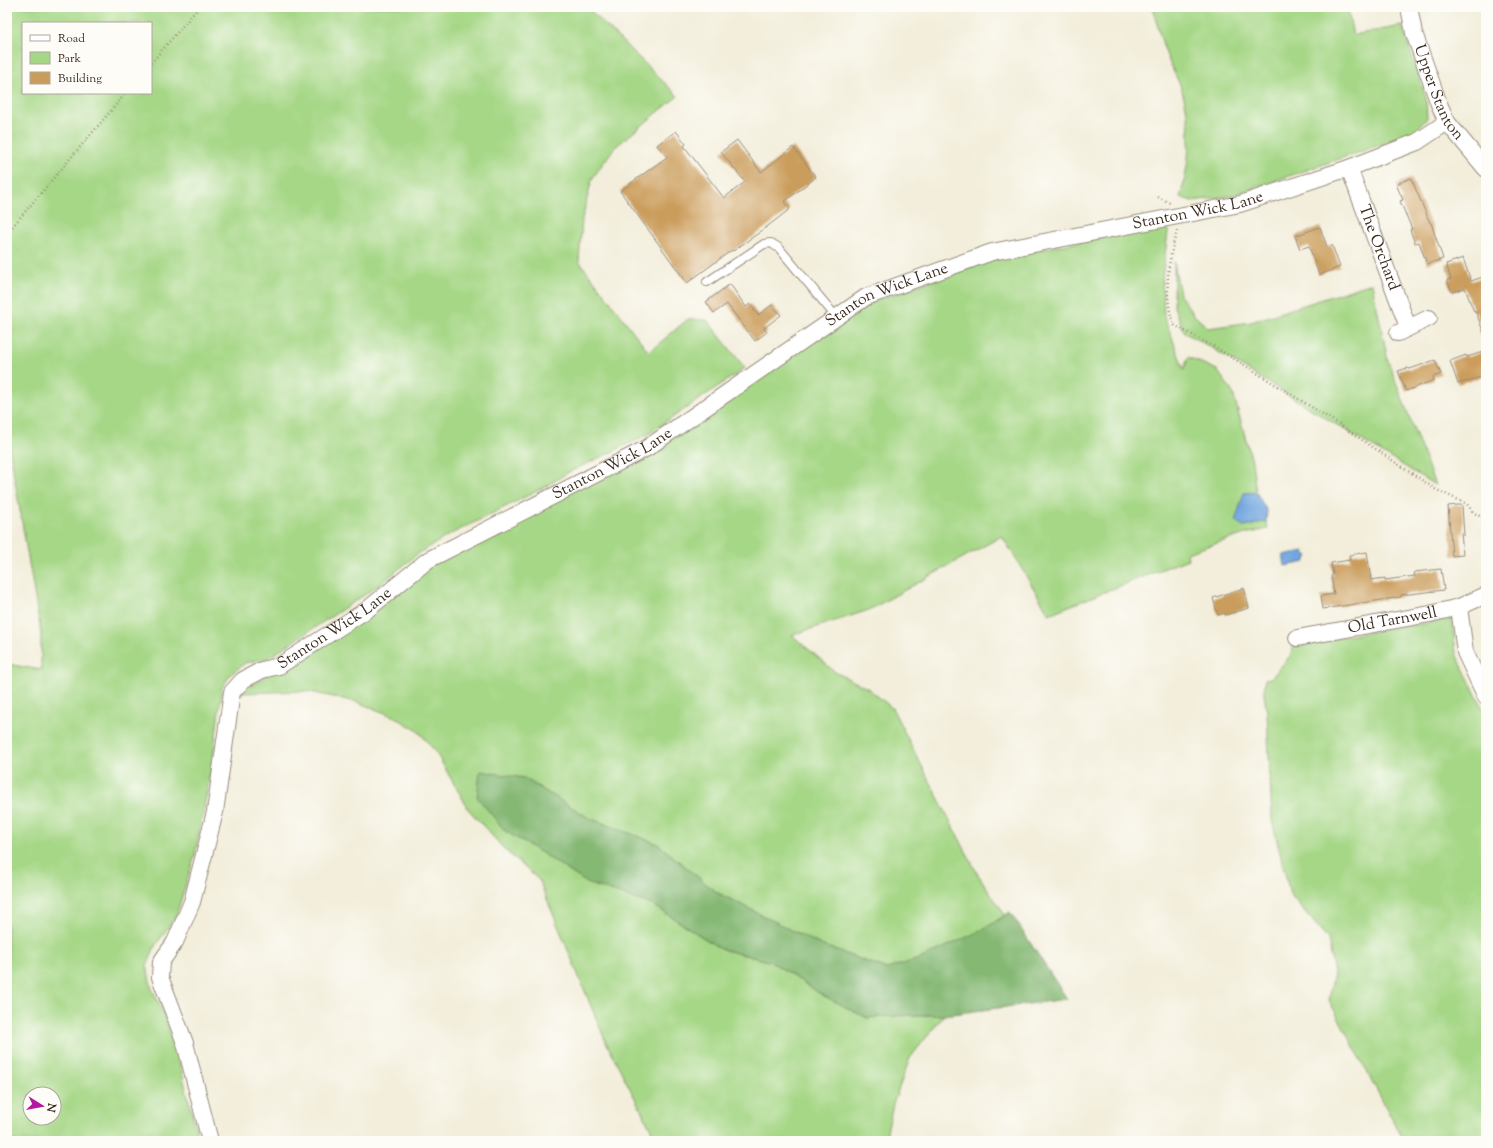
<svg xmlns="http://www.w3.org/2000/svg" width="1493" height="1148" font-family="'Sorts Mill Goudy',serif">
	<rect width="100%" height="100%" fill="#fdfcf7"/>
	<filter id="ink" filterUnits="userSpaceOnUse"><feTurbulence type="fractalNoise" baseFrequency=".025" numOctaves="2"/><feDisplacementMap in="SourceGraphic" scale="8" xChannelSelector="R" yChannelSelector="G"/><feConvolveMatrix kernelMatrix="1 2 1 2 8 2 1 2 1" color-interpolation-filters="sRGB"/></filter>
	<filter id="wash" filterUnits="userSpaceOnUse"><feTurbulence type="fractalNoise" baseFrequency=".012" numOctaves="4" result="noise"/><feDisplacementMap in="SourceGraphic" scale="16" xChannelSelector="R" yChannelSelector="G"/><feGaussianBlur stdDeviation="0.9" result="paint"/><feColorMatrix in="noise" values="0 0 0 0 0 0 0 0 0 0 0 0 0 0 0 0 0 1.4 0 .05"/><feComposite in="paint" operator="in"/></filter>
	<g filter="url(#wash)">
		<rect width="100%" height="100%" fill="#f3eedb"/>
		<g fill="#a6d786" stroke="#708052" fill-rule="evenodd">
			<path d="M7 7H587L678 96 614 148 592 179 582 219 579 261 649 352 688 319 707 320 745 368 647 435 567 473 545 487 451 534 419 553 375 588 268 658 245 663 230 675 222 688 212 765 195 855 176 916 155 946 147 965 151 987 163 1012 177 1053 199 1141H7V664L41 670V633L7 435ZM23 23H151V93H23ZM30 1094H54V1118H30Z"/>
			<path d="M1152 7H1347L1353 35 1402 26 1426 98 1427 118 1413 134 1230 196 1192 201 1180 197C1191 160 1193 121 1180 85 1175 74 1169 63 1165 51 1160 37 1157 22 1152 7Z"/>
			<path d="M1169 224 1162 279 1164 316 1184 370 1188 357 1217 370 1233 393 1252 461 1256 492 1244 493 1245 527 1266 521 1268 529 1245 534 1187 553 1188 559 1049 614 1002 536 869 610 792 635 835 672 869 689 892 708 977 873 1005 915 985 929 922 958 887 969 821 945 716 892 658 844 589 818 524 778 505 831 542 853 587 883 653 905 721 949 772 962 822 995 911 1015H944L910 1058 893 1104 885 1141H657L605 1040 539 880 505 850 469 810 435 751 418 731 395 717 357 702 306 691 240 693 438 560 543 507 874 301 993 259Z"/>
			<path d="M1174 262 1180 295 1195 316 1208 328 1251 322 1372 283 1388 361 1435 485 1205 344 1185 333 1174 307Z"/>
			<path d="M1452 619 1456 654 1486 715V1141H1399L1400 1134 1329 1000 1334 973 1328 939 1290 894 1272 820 1267 712 1264 695 1265 679 1271 678 1290 656 1293 648 1345 636Z"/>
		</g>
		<path fill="#84b873" stroke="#607148" d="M480 771 524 778 589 818 658 844 716 892 821 945 887 969 922 958 984 929 1010 912 1067 999 944 1015H911L867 1018 822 995 772 962 721 949 653 905 587 883 542 853 505 831 477 797Z"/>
		<g fill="#72a6df" stroke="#56687e">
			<path d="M1256 492 1267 511 1266 521 1245 527 1235 521 1244 493Z"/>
			<path d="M1304 551V553L1308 556 1306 559V562L1285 566 1283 555Z"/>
		</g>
		<g id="blocks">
			<g fill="#cb9d5c">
				<path d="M676 131 686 144 684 146 724 198 745 182 721 152 737 140 761 172 793 147 816 177 784 202 790 209 760 232 733 251 732 250 687 283 620 191 667 157 657 145Z"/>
				<path d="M1411 178 1430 223H1431L1443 259 1427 264 1419 242 1415 243 1410 230 1412 229 1400 201 1403 200 1396 184Z"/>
				<path d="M1320 227 1327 247 1332 245 1340 267 1319 275 1309 246 1300 249 1295 236Z"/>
				<path d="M1463 258 1471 281 1486 276V334H1484L1476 312H1474L1465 288 1452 292 1447 280 1451 279 1446 264Z"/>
				<path d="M730 284 746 307 750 304 758 315 772 305 781 315 764 328 767 332 755 341 727 304 714 313 706 302Z"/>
				<path d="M1486 351V375L1467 382V381L1458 384 1450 361 1466 355 1467 357Z"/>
				<path d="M1435 360 1441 374 1433 377 1434 380 1406 391 1398 371 1408 368 1410 369Z"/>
				<path d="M1458 505H1462L1464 536 1461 532 1463 555 1452 556 1448 506Z"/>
				<path d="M1367 552 1371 580 1385 578V580L1415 576 1414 572 1441 569 1444 590 1401 595V597L1323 609 1321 596 1334 594 1331 576 1333 575 1331 563 1350 560 1349 555Z"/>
				<path d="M1244 588 1249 608 1225 615V613L1218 615 1213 598Z"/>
			</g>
		</g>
	</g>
	<g filter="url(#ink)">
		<use href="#blocks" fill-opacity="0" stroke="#978c7c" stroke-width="1"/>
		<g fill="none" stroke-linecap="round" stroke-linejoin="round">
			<defs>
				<path id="lane" d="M707 282 764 244 771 243 779 248 837 318"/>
				<g id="street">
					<path id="s1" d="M1409 7 1414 33 1439 104 1447 122 1486 169"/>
					<path id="s2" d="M1349 168 1408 327"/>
					<path d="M1398 333 1429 318"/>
					<path d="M1459 607 1465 652 1486 697"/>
					<path id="s3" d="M1297 638 1430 614 1459 607 1486 595"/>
					<path id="s4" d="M210 1141 185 1043 160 977 161 962 175 942 192 902 215 812 232 692 243 680 262 670 279 666 368 609 428 560 647 448 866 297 992 252 1240 204 1349 168 1417 142 1447 122"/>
				</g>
			</defs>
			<use href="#lane" stroke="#978c7c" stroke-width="10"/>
			<use href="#street" stroke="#978c7c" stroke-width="18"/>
			<g stroke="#978c7c" stroke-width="2.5" stroke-dasharray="1 3" stroke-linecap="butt">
				<path d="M151 63 199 7"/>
				<path d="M1158 197 1170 203"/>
				<path d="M1177 231C1168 259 1163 297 1174 325L1215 347 1337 423 1435 489 1467 504 1473 512 1486 520"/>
				<path d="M7 233 126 93"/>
			</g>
			<use href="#lane" stroke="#fff" stroke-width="8"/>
			<use href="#street" stroke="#fff" stroke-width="16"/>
		</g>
	</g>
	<g text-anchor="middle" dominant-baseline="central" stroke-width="4" stroke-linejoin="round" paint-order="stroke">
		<g font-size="16" fill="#3b2a1e" stroke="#fdfcf7">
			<text stroke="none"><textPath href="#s1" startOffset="91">Upper Stanton</textPath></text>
			<text stroke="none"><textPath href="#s4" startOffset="1563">Stanton Wick Lane</textPath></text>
			<text stroke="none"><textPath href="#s2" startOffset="85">The Orchard</textPath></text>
			<text stroke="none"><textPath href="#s4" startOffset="1239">Stanton Wick Lane</textPath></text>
			<text stroke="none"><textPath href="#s4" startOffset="915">Stanton Wick Lane</textPath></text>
			<text stroke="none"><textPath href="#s3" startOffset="97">Old Tarnwell</textPath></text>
			<text stroke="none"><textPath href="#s4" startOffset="591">Stanton Wick Lane</textPath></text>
		</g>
	</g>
	<rect width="1493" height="1148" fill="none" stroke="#fdfcf7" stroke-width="24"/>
	<rect x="22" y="22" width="130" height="72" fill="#fdfcf7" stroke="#afa8a0"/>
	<rect x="30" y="35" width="20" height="6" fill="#ffffff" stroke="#afa8a0"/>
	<text x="58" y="42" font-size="12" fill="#3b2a1e">Road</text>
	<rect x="30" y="52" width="20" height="12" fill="#a6d786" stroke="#afa8a0"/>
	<text x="58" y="62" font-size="12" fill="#3b2a1e">Park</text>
	<rect x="30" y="72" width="20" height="12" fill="#cb9d5c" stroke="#afa8a0"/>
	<text x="58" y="82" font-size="12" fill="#3b2a1e">Building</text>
	<g transform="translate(42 1106) rotate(101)"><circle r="19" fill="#fdfcf7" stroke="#afa8a0"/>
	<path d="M0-3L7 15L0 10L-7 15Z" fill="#b5179e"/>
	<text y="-6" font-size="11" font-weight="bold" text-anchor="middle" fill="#3b2a1e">N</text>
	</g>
</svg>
